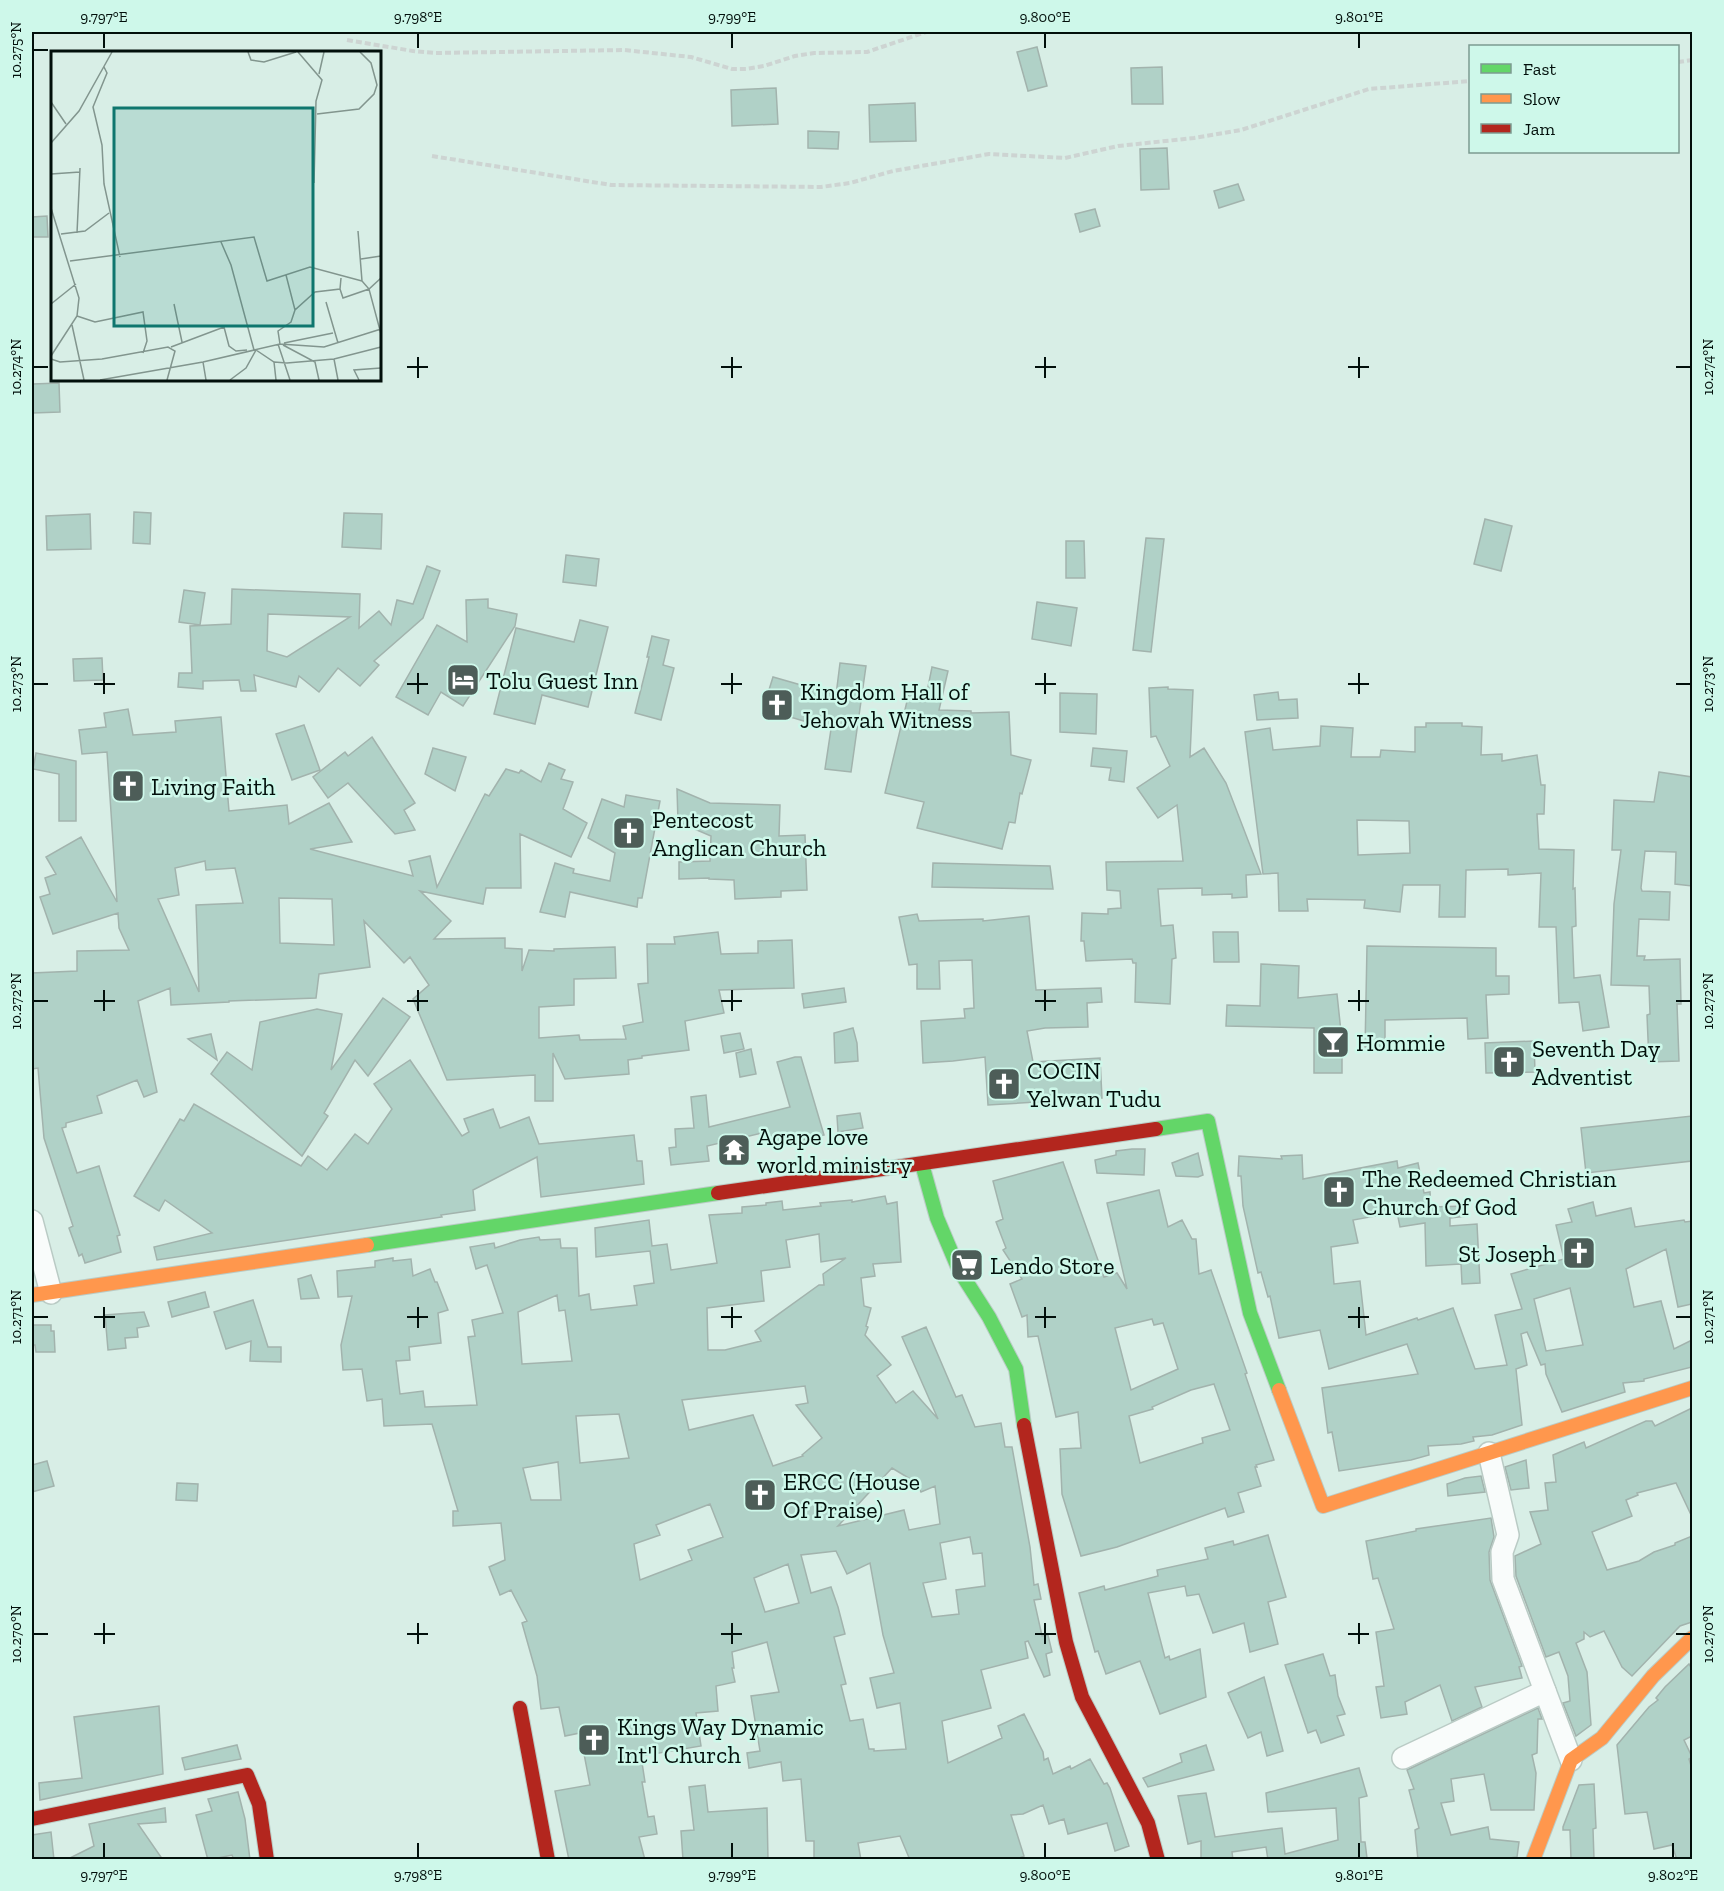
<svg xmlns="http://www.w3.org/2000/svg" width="1724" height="1891" font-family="'Zilla Slab',serif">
	<rect width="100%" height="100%" fill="#d8eee6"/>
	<g fill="#b0d1c7" stroke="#a2b3ad" stroke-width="1.5" fill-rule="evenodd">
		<path d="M1037 47 1047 86 1028 91 1017 52Z"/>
		<path d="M1162 67 1163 104H1132L1131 68Z"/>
		<path d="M776 88 778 124 732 126 731 90Z"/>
		<path d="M915 103 916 141 870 142 869 105Z"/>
		<path d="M808 131 839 132 838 149 808 148Z"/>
		<path d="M1167 148 1169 189 1141 190 1140 149Z"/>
		<path d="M1238 184 1244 200 1219 208 1214 191Z"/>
		<path d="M1095 209 1100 226 1080 232 1075 214Z"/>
		<path d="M47 216 48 237H32V217Z"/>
		<path d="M59 383 60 412 33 413V384Z"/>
		<path d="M134 512 151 513 150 544 133 543Z"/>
		<path d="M344 513 382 514 381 549 342 547Z"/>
		<path d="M90 514 91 549 47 550 46 516Z"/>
		<path d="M1485 519 1512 526 1501 571 1474 564Z"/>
		<path d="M1146 538 1164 539 1151 652 1133 650Z"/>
		<path d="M1066 541H1084L1085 578H1066Z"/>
		<path d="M566 555 599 559 596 586 563 582Z"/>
		<path d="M427 566 440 571 423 618 374 661 379 665 360 686 338 668 319 692 299 676 296 687 254 675 256 691H241L239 680 203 681V689L178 687 179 673H192L190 626 231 624 232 589 360 594 359 628 379 611 391 625 397 600 413 604ZM268 614 350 617 287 657 267 651Z"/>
		<path d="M184 590 205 593 200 625 179 622Z"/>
		<path d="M488 599V608L517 614 515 626 463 706 441 692 428 715 396 697 437 625 467 642 466 600Z"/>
		<path d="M1037 602 1077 608 1071 646 1032 639Z"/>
		<path d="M580 620 608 627 588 707 542 695 535 724 494 714 516 628 574 642Z"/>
		<path d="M652 636 669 640 663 665 674 668 661 720 635 713 649 657H647Z"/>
		<path d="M102 658 103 680 74 681 73 659Z"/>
		<path d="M840 663 866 666 851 772 825 769 831 729 763 709 773 677 836 695Z"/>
		<path d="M932 667 948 671 939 710 971 711V713L1009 712 1011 755 1031 760 1022 794 1020 793 1015 823 1009 822 1002 849 917 828 924 802 885 793 909 693 926 697Z"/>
		<path d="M1168 687V689L1193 690 1190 757 1204 748 1226 783 1261 874 1246 875 1247 897 1232 898V894L1202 895V888L1158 889 1161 926 1173 925 1176 958 1172 959 1170 1004 1135 1002 1136 963H1133L1132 959 1086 961 1084 941H1081L1082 913 1108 914V909L1121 908 1120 891 1107 890 1106 862 1183 861 1177 805 1158 818 1137 788 1170 766 1156 736 1151 737 1149 688Z"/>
		<path d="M1278 692 1279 700 1297 699 1298 718 1257 720 1254 695Z"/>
		<path d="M1060 693 1097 694 1096 734 1060 732Z"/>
		<path d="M128 709 133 735 176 732 175 721 221 717 229 811 287 805 289 824 329 803 352 842 310 849 413 876 409 861 430 856 437 887 485 794 489 796 506 769 519 773 521 770 541 782 549 763 565 770 561 779 573 782 563 809 587 823 571 857 520 834 521 888H486L483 904 420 891 451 921 434 939 505 938V948L522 949V971L529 950 554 951V949L615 947 616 978 574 979V1005L539 1007V1038L579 1035 580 1040 626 1039 623 1026 643 1022 638 984 648 983 647 944H675L674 937 718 932 721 954 758 953V941L792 940 794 988 719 990 724 1013 685 1021 689 1050 642 1056V1058L628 1060 629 1074 565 1079 553 1053V1101H535V1075L447 1080 413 999 429 985 410 957 404 963 364 921 370 967 319 974 316 998 229 1001V1002L171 1005 170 988 138 1001 157 1092 144 1097 137 1080 97 1096 102 1113 66 1123V1127L62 1128 77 1173 99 1166 120 1235 117 1236 121 1252 85 1263 82 1254 79 1256 69 1228 73 1226 44 1138 38 1068 32 1069V973L77 971V951L129 950 119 928 118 913 53 934 40 897 50 894 45 878 56 874 46 857 81 837 117 902 107 752 82 754 79 730 106 727 104 713ZM205 861 206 870 235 868 243 903 196 905 199 992 158 899 179 895 175 868ZM279 898 332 899 334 945 280 943Z"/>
		<path d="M1426 723H1462V726L1482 727 1481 755 1502 754V761L1537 755 1541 785H1545L1544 814H1537L1539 849 1574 850 1573 889 1575 888 1576 926 1572 927 1574 978 1600 975 1609 1027 1583 1031 1579 1002 1559 1003 1556 927H1539L1541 873 1508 875V869L1466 870 1465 917H1439L1440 885H1403L1400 912 1364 908 1365 900 1307 899 1308 911H1279L1278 873 1263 874 1245 732 1270 728 1273 750 1320 746 1321 726 1353 728 1351 757H1380L1381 750 1415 752V727H1426ZM1357 820 1409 821 1410 853 1358 855Z"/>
		<path d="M304 725 320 770 292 780 276 734Z"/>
		<path d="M372 737 415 803 404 810 415 830 395 834 348 783 328 798 313 777 345 752 348 756Z"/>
		<path d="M433 748 466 757 455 791 425 774Z"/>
		<path d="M1093 748 1127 751 1124 782 1109 780 1111 768 1091 766Z"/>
		<path d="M36 753 76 761V821H59V774L33 769Z"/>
		<path d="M1659 772 1692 777V886L1675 884 1676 852 1645 851 1641 888 1642 891 1670 892 1669 920 1639 919 1637 956H1645L1644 960 1680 959 1681 1004H1677L1679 1061 1649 1062 1647 1015 1650 1014 1649 986 1611 985 1614 904 1621 850H1612L1614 800 1654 802Z"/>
		<path d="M677 789 710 803 780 805 779 836 805 835 807 890 781 891V897L735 899 734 880 709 879V878L679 879V862L710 861 711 836 678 822Z"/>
		<path d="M626 795 660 801 642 898H638L637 907 570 892 565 917 540 912 555 863 574 869 573 873 610 881 615 853 588 838 602 799 624 807Z"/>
		<path d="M933 863 1050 866 1053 889 932 887Z"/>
		<path d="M917 914 919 921 983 919V921L1029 916 1036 990 1101 988 1102 1002 1087 1003 1088 1027 1045 1028 1027 1031 1033 1062 1100 1058 1102 1098 988 1105 985 1057 953 1061 923 1063 921 1021 965 1018 964 1009 974 1008 972 960 939 961 940 989H917V964L909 965 899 917Z"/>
		<path d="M1213 932H1238L1239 962H1214Z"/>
		<path d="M1367 946 1496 948V976H1509V994L1486 995 1488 1038 1468 1039 1467 1018 1385 1020V1050H1365Z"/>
		<path d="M1261 964 1299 966 1298 998 1337 994 1343 1051H1342V1073H1314V1028L1226 1026 1227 1005 1260 1006Z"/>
		<path d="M844 988 846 1002 804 1008 802 994Z"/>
		<path d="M383 998 410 1017 368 1076 355 1060 324 1113 328 1116 302 1156 211 1074 227 1052 252 1070 260 1022 317 1009 342 1014 331 1070Z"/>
		<path d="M853 1028 857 1043 858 1061 835 1063 834 1033Z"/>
		<path d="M740 1033 744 1049 724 1053 721 1036Z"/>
		<path d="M211 1034 217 1060 188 1039Z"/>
		<path d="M1534 1041 1535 1072 1486 1073 1485 1043Z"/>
		<path d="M751 1049 756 1074 740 1077 736 1053Z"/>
		<path d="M795 1057H801L824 1135 782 1145V1142L777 1143 776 1139 772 1140 771 1136 768 1137 766 1132 707 1146 709 1161 671 1165 669 1148 676 1147 675 1129 694 1128 691 1097 706 1095 709 1127 790 1107 777 1062Z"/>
		<path d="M410 1060 462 1136 469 1132 464 1119 493 1109 500 1128 529 1117 539 1144 634 1135 637 1161H642L644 1184 541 1197 537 1157 473 1190 475 1210 441 1215 442 1217 157 1260 154 1247 212 1233 165 1200 159 1211 134 1196 180 1119 184 1121 194 1104 301 1166 308 1156 327 1170 355 1134 368 1144 392 1109 374 1084Z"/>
		<path d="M860 1113 863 1128 838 1132 837 1116Z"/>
		<path d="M1692 1116V1161L1586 1173 1581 1128Z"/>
		<path d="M1132 1149H1145L1144 1175 1097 1173 1095 1160 1116 1155V1151Z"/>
		<path d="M1198 1153 1203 1175 1198 1177 1176 1176 1172 1163Z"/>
		<path d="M1302 1155 1303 1179 1397 1161 1398 1168 1418 1163 1424 1193 1430 1192 1431 1207 1466 1206 1467 1216 1450 1218V1226L1477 1224 1480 1283 1462 1284 1461 1264 1426 1266 1425 1223 1400 1227 1397 1212 1353 1220 1358 1243 1331 1247 1334 1284 1360 1281 1366 1335 1417 1318 1418 1320 1453 1308 1475 1369 1507 1365 1495 1315 1522 1309 1511 1274 1564 1259 1556 1225 1572 1222 1568 1209 1593 1202 1596 1216 1631 1208 1635 1227 1684 1220 1685 1222 1692 1221V1304L1678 1307 1666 1249 1626 1269 1634 1307 1661 1301 1674 1349 1692 1340V1367L1644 1379V1381L1623 1383 1625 1392 1562 1412 1546 1374 1545 1364 1541 1365 1527 1332 1521 1334 1527 1365 1516 1369 1522 1425 1492 1435 1473 1437 1474 1441 1461 1444 1428 1446 1429 1455 1411 1460 1339 1471 1332 1432 1328 1433 1322 1388 1418 1374 1407 1344 1329 1369 1320 1330 1279 1338 1270 1296 1268 1297 1261 1272 1258 1273 1243 1206 1241 1176H1238L1239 1156 1282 1159 1281 1156ZM1570 1288 1583 1345 1546 1351 1534 1299Z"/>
		<path d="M1063 1162 1104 1277 1117 1273 1127 1289 1107 1203 1159 1190 1168 1227 1182 1220 1192 1239H1196L1199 1274 1211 1270 1247 1373 1245 1374 1274 1460 1256 1465 1257 1467H1255L1261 1486 1238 1493 1244 1512 1228 1517 1225 1508 1117 1547 1081 1556 1062 1494 1060 1449 1081 1448 1078 1412 1056 1417 1038 1336 1028 1337 1027 1315 1022 1317 1010 1284 1022 1279 1003 1250 1006 1248 996 1222 1003 1219 993 1181ZM1152 1319 1154 1325 1163 1323 1178 1369 1131 1390 1115 1328ZM1214 1384 1230 1430 1202 1438 1203 1443 1140 1463 1129 1416 1153 1409 1152 1407 1191 1390Z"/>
		<path d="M885 1196 887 1204 897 1202 901 1262 873 1264 875 1276 861 1278 864 1306 871 1308 866 1326 868 1327 865 1335 891 1365 877 1376 896 1403 913 1391 938 1419 902 1337 926 1327 956 1397 962 1395 975 1427 1001 1423 1005 1447H1012L1030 1547 1034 1585 1038 1584 1041 1599 1034 1600 1042 1636 1048 1635 1052 1652 1046 1654 1050 1675 1044 1677 1028 1641 1025 1642 1028 1658 981 1670 991 1708 942 1721 948 1763 1002 1738 998 1726 1024 1714 1043 1752 1044 1760 1048 1758 1053 1774 1070 1766 1071 1769 1090 1759 1104 1784 1107 1783 1110 1788 1129 1846 1115 1851 1107 1823 1068 1834 1064 1819 1049 1824 1043 1805 1023 1814 1011 1815 1024 1856 1015 1860H910L900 1836 858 1843 861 1860H814V1841H806L801 1779 783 1781 781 1762 749 1768 747 1753 760 1751 751 1696 779 1692 767 1642 732 1652 734 1668H732L735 1682 716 1686 718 1711 696 1713 701 1746 641 1756 645 1782H642L648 1817 654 1816 657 1834 639 1837 645 1860H569L555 1791 590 1785 580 1733 565 1736 559 1707 541 1709 537 1676 522 1623 527 1621 511 1590 500 1595 489 1567 505 1560 501 1523 453 1526V1511H458L432 1424 384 1426 382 1399 367 1401 362 1369 343 1370 341 1345 352 1296 338 1297 337 1271 375 1267V1261L393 1258V1261L411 1259 413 1276 430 1269 435 1282H437L448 1310 438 1313 441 1343 409 1347 410 1360 396 1361 400 1394 423 1391 425 1407 477 1405 468 1337 475 1336 472 1320 503 1313 487 1265 476 1269 470 1247 494 1243 495 1248 520 1240 539 1237 540 1240 560 1239 561 1248H577L579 1296 589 1294 591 1310 637 1305 634 1286 654 1283 650 1251 596 1257 595 1228 649 1220 652 1246 667 1244 671 1270 717 1263 709 1215 742 1213V1207L766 1205V1203L782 1201 783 1210 821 1206 820 1203 852 1200V1202ZM819 1234 821 1262 846 1258 823 1274 824 1285H819L755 1331 761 1341 725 1350H708L707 1308 764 1301 761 1271 790 1267 786 1240ZM557 1295 559 1311 565 1310 572 1361 522 1364 518 1312ZM805 1386 808 1403 796 1405 822 1438 802 1455 803 1456 773 1466 753 1415 689 1430 682 1400ZM619 1414 629 1458 580 1463 576 1416ZM558 1462 561 1500H531L523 1468ZM892 1468 917 1483 921 1492 935 1486 940 1524 909 1530 904 1510 838 1526ZM710 1504 723 1537 688 1550 692 1560 640 1580 634 1544 660 1535 656 1525ZM970 1537 973 1554 982 1553 985 1586 956 1590 959 1614 932 1617 923 1583 946 1579 940 1543ZM836 1551 847 1574 870 1563 883 1635 894 1673 870 1678 877 1708 900 1703 906 1749 874 1751V1749H869L863 1719 850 1721 841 1685 846 1684 834 1637 845 1634 838 1607 831 1587 811 1593 801 1555ZM788 1564 799 1603 765 1612 754 1578Z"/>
		<path d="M311 1275 319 1298 301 1299 298 1279Z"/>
		<path d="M205 1292 209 1307 172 1317 168 1302Z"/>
		<path d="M253 1300 268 1347H281V1362L250 1361 251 1341 226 1349 214 1312Z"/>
		<path d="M144 1312 149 1326 137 1328 138 1337 125 1338 126 1348 108 1350 105 1315Z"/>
		<path d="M32 1325H51V1331H54L55 1352H36L35 1345H32Z"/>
		<path d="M1692 1408V1517L1676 1483 1637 1493 1638 1495 1626 1500 1632 1516 1592 1532 1607 1570 1639 1561 1654 1552 1675 1545V1543L1692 1536V1622L1680 1626 1632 1676 1622 1667 1604 1631 1590 1637 1584 1632V1639L1576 1643 1587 1672 1591 1725 1576 1736 1563 1703 1570 1701 1568 1676 1559 1652 1546 1657 1516 1576 1515 1556 1541 1544 1530 1512 1548 1510 1545 1483 1556 1482 1553 1455 1584 1442 1586 1448 1646 1421H1652L1655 1426Z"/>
		<path d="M1526 1460 1529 1488 1511 1490 1505 1467Z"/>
		<path d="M47 1461 54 1486 32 1492V1465Z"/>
		<path d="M1481 1476 1485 1492 1448 1496 1447 1484 1465 1478Z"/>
		<path d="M177 1483 198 1484 197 1501 176 1500Z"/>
		<path d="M1491 1518 1494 1537 1489 1552 1490 1580 1522 1666 1519 1667 1522 1678 1475 1687 1482 1707 1452 1721 1440 1685 1405 1702 1407 1714 1381 1718 1376 1687 1384 1686 1376 1632 1394 1629 1378 1578 1373 1579 1366 1541 1416 1531V1529Z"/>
		<path d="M1268 1535 1286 1597 1268 1602 1278 1644 1250 1652 1244 1623 1213 1633 1199 1594 1187 1596 1185 1586 1148 1593 1165 1658 1169 1656 1170 1660 1200 1649 1206 1697 1160 1714 1140 1661 1106 1674 1098 1651 1095 1652 1079 1593 1104 1586 1105 1590 1158 1576 1157 1570 1208 1559 1205 1548 1233 1541 1234 1545Z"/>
		<path d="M1323 1654 1330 1676 1335 1675 1338 1696 1345 1714 1337 1716 1344 1735 1321 1743 1316 1730 1308 1733 1285 1665Z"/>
		<path d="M1689 1664 1692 1669V1736L1684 1740 1692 1757 1689 1759 1692 1769V1860H1677L1672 1845 1654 1849 1647 1812 1625 1814 1617 1745 1649 1707 1658 1700 1656 1698 1665 1687Z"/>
		<path d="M1264 1677 1283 1751 1267 1756 1261 1732 1248 1738 1228 1693Z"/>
		<path d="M159 1706 163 1774 40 1800 39 1783 82 1778 74 1717Z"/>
		<path d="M1538 1708 1542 1719H1538L1537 1753 1532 1755 1536 1773 1534 1810H1491L1484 1774 1451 1779 1454 1801 1441 1803 1451 1835 1488 1827 1490 1839 1519 1842 1517 1857 1494 1860H1418L1415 1830 1419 1828 1409 1790 1414 1789 1407 1770Z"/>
		<path d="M237 1745 241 1759 185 1770 182 1758Z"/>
		<path d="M1206 1745 1214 1770 1148 1787 1143 1778 1182 1762 1180 1754Z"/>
		<path d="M1359 1768 1367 1796 1359 1798 1361 1842H1365L1367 1858 1268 1860 1266 1847 1232 1852 1233 1860H1201V1841L1188 1844 1178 1796 1206 1793 1215 1837 1282 1828 1285 1854 1338 1840 1336 1808 1268 1812 1266 1793Z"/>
		<path d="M1594 1784 1596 1828 1593 1829 1594 1859H1571L1570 1830H1563V1827L1579 1785Z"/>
		<path d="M705 1785 708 1812 767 1808 768 1860H683L681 1831 694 1830 689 1787Z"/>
		<path d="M238 1792 245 1819 250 1860H234L232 1855 208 1860 196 1815 212 1811 208 1799Z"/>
		<path d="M165 1808 166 1822 138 1824 163 1860H66L94 1846 89 1824Z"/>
		<path d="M51 1832 54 1860H32V1835Z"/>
	</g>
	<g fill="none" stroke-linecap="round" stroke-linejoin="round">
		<defs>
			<g id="street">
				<path d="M32 1221 51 1293"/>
				<path d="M1489 1453 1508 1535 1502 1552 1503 1579 1571 1760"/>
				<path d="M1403 1758 1545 1691"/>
			</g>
			<g id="fast">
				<path d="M1156 1129 1208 1121 1250 1313 1279 1390"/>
				<path d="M922 1164 937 1218 959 1270 989 1317 1016 1369 1024 1425"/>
				<path d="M367 1245 718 1193"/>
			</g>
			<g id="slow">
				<path d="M32 1295 367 1245"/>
				<path d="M1279 1390 1323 1506 1692 1388"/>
				<path d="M1533 1860 1571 1760 1602 1738 1653 1676 1692 1638"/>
			</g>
			<g id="jam">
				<path d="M718 1193 1156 1129"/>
				<path d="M1024 1425 1066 1642 1082 1697 1148 1823 1158 1860"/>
				<path d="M520 1708 548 1860"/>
				<path d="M32 1819 247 1775 259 1804 267 1860"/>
			</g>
		</defs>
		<use href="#street" stroke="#bacbc5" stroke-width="24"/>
		<use href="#fast" stroke="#bacbc5" stroke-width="16"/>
		<use href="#slow" stroke="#bacbc5" stroke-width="16"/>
		<use href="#jam" stroke="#bacbc5" stroke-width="16"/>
		<g stroke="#cdd4d2" stroke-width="4" stroke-dasharray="6 3" stroke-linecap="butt">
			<path d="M347 40 413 51 435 53 624 50 691 57 732 69H746L764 66 795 56 814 53 867 52 926 32"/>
			<path d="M1678 62 1692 60"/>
			<path d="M432 156 611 185 821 187 850 183 893 171 989 154 1065 158 1118 146 1194 138 1241 130 1369 89 1470 81"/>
		</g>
		<use href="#street" stroke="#f9fcfb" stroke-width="21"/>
		<use href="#fast" stroke="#63d668" stroke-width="14"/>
		<use href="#slow" stroke="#ff974d" stroke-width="14"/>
		<use href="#jam" stroke="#b3261e" stroke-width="14"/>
	</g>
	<path fill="none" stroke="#020f0b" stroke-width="2" d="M104 33V48M418 33V48M732 33V48M1045 33V48M1359 33V48M33 50H48M418 357V378M732 357V378M1045 357V378M1359 357V378M33 367H48M407 367H428M721 367H742M1035 367H1056M1348 367H1369M1676 367H1691M104 673V694M418 673V694M732 673V694M1045 673V694M1359 673V694M33 684H48M94 684H115M407 684H428M721 684H742M1035 684H1056M1348 684H1369M1676 684H1691M104 990V1011M418 990V1011M732 990V1011M1045 990V1011M1359 990V1011M33 1001H48M94 1001H115M407 1001H428M721 1001H742M1035 1001H1056M1348 1001H1369M1676 1001H1691M104 1307V1328M418 1307V1328M732 1307V1328M1045 1307V1328M1359 1307V1328M33 1317H48M94 1317H115M407 1317H428M721 1317H742M1035 1317H1056M1348 1317H1369M1676 1317H1691M104 1623V1644M418 1623V1644M732 1623V1644M1045 1623V1644M1359 1623V1644M33 1634H48M94 1634H115M407 1634H428M721 1634H742M1035 1634H1056M1348 1634H1369M1676 1634H1691M104 1843V1858M418 1843V1858M732 1843V1858M1045 1843V1858M1359 1843V1858M1673 1843V1858"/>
	<defs>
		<symbol id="hotel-square" viewBox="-11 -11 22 22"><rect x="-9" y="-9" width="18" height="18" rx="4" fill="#4d5d58" stroke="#cef8ea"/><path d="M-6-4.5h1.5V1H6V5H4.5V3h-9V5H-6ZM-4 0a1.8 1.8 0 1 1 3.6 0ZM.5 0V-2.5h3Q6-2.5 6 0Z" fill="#fff"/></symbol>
		<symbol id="church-square" viewBox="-11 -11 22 22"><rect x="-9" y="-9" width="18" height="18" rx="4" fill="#4d5d58" stroke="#cef8ea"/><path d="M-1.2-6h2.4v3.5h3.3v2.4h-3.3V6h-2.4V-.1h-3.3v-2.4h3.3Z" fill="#fff"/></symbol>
		<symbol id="bar-square" viewBox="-11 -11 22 22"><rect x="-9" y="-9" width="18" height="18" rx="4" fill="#4d5d58" stroke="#cef8ea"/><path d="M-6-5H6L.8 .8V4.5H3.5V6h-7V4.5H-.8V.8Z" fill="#fff"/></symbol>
		<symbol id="temple-square" viewBox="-11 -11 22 22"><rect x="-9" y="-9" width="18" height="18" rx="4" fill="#4d5d58" stroke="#cef8ea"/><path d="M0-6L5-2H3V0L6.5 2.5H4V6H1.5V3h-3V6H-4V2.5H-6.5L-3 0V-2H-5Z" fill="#fff"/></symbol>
		<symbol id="supermarket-square" viewBox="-11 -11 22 22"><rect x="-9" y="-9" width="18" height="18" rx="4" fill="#4d5d58" stroke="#cef8ea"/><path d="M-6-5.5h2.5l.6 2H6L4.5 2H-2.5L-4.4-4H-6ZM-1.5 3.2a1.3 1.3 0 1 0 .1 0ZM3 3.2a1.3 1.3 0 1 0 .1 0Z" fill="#fff"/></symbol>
	</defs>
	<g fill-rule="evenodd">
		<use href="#hotel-square" x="444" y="661" width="38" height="38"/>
		<use href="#church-square" x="758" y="686" width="38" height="38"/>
		<use href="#church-square" x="109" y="767" width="38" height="38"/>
		<use href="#church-square" x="610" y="814" width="38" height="38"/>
		<use href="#bar-square" x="1314" y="1023" width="38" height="38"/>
		<use href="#church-square" x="1490" y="1043" width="38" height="38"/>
		<use href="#church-square" x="985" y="1065" width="38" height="38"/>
		<use href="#temple-square" x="715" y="1131" width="38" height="38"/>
		<use href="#church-square" x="1320" y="1173" width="38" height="38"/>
		<use href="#church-square" x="1560" y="1234" width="38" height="38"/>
		<use href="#supermarket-square" x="948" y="1246" width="38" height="38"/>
		<use href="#church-square" x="741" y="1476" width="38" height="38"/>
		<use href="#church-square" x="575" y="1721" width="38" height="38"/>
	</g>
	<g text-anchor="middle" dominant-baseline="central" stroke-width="5" stroke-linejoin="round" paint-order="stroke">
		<g font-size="24" fill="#020f0b" stroke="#cef8ea" text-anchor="start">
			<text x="486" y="680">Tolu Guest Inn</text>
			<text x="800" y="691">Kingdom Hall of<tspan x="800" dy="28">Jehovah Witness</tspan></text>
			<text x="151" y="786">Living Faith</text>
			<text x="652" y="819">Pentecost<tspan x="652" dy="28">Anglican Church</tspan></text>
			<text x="1356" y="1042">Hommie</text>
			<text x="1532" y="1048">Seventh Day<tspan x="1532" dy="28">Adventist</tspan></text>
			<text x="1027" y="1070">COCIN<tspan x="1027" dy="28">Yelwan Tudu</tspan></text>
			<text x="757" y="1136">Agape love<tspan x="757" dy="28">world ministry</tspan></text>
			<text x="1362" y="1178">The Redeemed Christian<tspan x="1362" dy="28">Church Of God</tspan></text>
			<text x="1556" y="1253" text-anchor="end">St Joseph</text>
			<text x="990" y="1265">Lendo Store</text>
			<text x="783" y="1481">ERCC (House<tspan x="783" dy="28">Of Praise)</tspan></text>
			<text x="617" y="1726">Kings Way Dynamic<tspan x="617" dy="28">Int'l Church</tspan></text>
		</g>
	</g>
	<g transform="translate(51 51)">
		<rect width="330" height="330" fill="#d8eee6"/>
		<path fill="none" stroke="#82958e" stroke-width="1.5" d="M197 1 200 9 213 11 245 1M247 1 271 29 265 50 263 132M53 16 56 22 42 56 51 94 53 133 69 206M268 23 273 1M0 51 15 73M266 63 308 58 323 43 326 34 320 12 309 1M0 92 28 60 61 1M0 123 29 121M0 157 28 247 26 265 0 305M307 180 311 230 318 238 330 283M26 182 29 117M10 183 34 180 58 162M170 191 180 214 203 299M310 208 330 205M19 210 203 186 216 230 259 216 311 230M235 224 244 259M289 238 292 247 318 238 330 227M275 251 287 292M0 253 25 233M123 253 131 291M26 265 44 271 92 261 96 290 92 302M21 274 33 329M233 292 282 282M227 293 239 329M229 293 227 280 240 271 244 259 264 241 289 238 290 227M232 294 264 311 268 329M120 296 173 276 178 295 185 300 196 299M0 308 9 311 51 308 117 296 124 300 116 329M283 308 287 329M152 311 155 329M223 311 225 329M49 329 152 311 229 293 273 296 330 278M179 329 195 317 205 299 223 311 236 312 283 308 330 296M308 329 303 319 330 317"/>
		<path fill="#0f766e" fill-opacity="0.15" stroke="#0f766e" stroke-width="3" d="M63 57H262V275H63Z"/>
		<rect width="330" height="330" fill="none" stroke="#020f0b" stroke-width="3"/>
	</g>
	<rect width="1724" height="1891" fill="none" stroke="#cef8ea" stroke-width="66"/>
	<rect x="1469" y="45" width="210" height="108" fill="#cef8ea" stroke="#7c9b91" stroke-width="1.5"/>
	<rect x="1481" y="64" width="30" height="9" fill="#63d668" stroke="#7c9b91" stroke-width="1.5"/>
	<text x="1523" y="75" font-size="18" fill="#020f0b">Fast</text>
	<rect x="1481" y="94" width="30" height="9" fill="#ff974d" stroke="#7c9b91" stroke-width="1.5"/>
	<text x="1523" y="105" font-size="18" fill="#020f0b">Slow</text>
	<rect x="1481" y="124" width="30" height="9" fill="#b3261e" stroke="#7c9b91" stroke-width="1.5"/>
	<text x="1523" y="135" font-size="18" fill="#020f0b">Jam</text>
	<rect x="33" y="33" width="1658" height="1825" fill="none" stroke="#020f0b" stroke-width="2"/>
	<g font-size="15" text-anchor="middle" fill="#020f0b">
		<text x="104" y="22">9.797°E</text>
		<text x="418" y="22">9.798°E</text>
		<text x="732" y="22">9.799°E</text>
		<text x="1045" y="22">9.800°E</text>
		<text x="1359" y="22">9.801°E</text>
		<text transform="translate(16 50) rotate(-90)" y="5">10.275°N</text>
		<text transform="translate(16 367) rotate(-90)" y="5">10.274°N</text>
		<text transform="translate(1708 367) rotate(-90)" y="5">10.274°N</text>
		<text transform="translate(16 684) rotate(-90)" y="5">10.273°N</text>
		<text transform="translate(1708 684) rotate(-90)" y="5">10.273°N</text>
		<text transform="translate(16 1001) rotate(-90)" y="5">10.272°N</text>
		<text transform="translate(1708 1001) rotate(-90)" y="5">10.272°N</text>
		<text transform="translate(16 1317) rotate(-90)" y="5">10.271°N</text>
		<text transform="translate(1708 1317) rotate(-90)" y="5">10.271°N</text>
		<text transform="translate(16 1634) rotate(-90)" y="5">10.270°N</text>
		<text transform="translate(1708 1634) rotate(-90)" y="5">10.270°N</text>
		<text x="104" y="1880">9.797°E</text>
		<text x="418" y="1880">9.798°E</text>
		<text x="732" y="1880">9.799°E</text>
		<text x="1045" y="1880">9.800°E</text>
		<text x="1359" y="1880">9.801°E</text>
		<text x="1673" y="1880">9.802°E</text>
	</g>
</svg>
